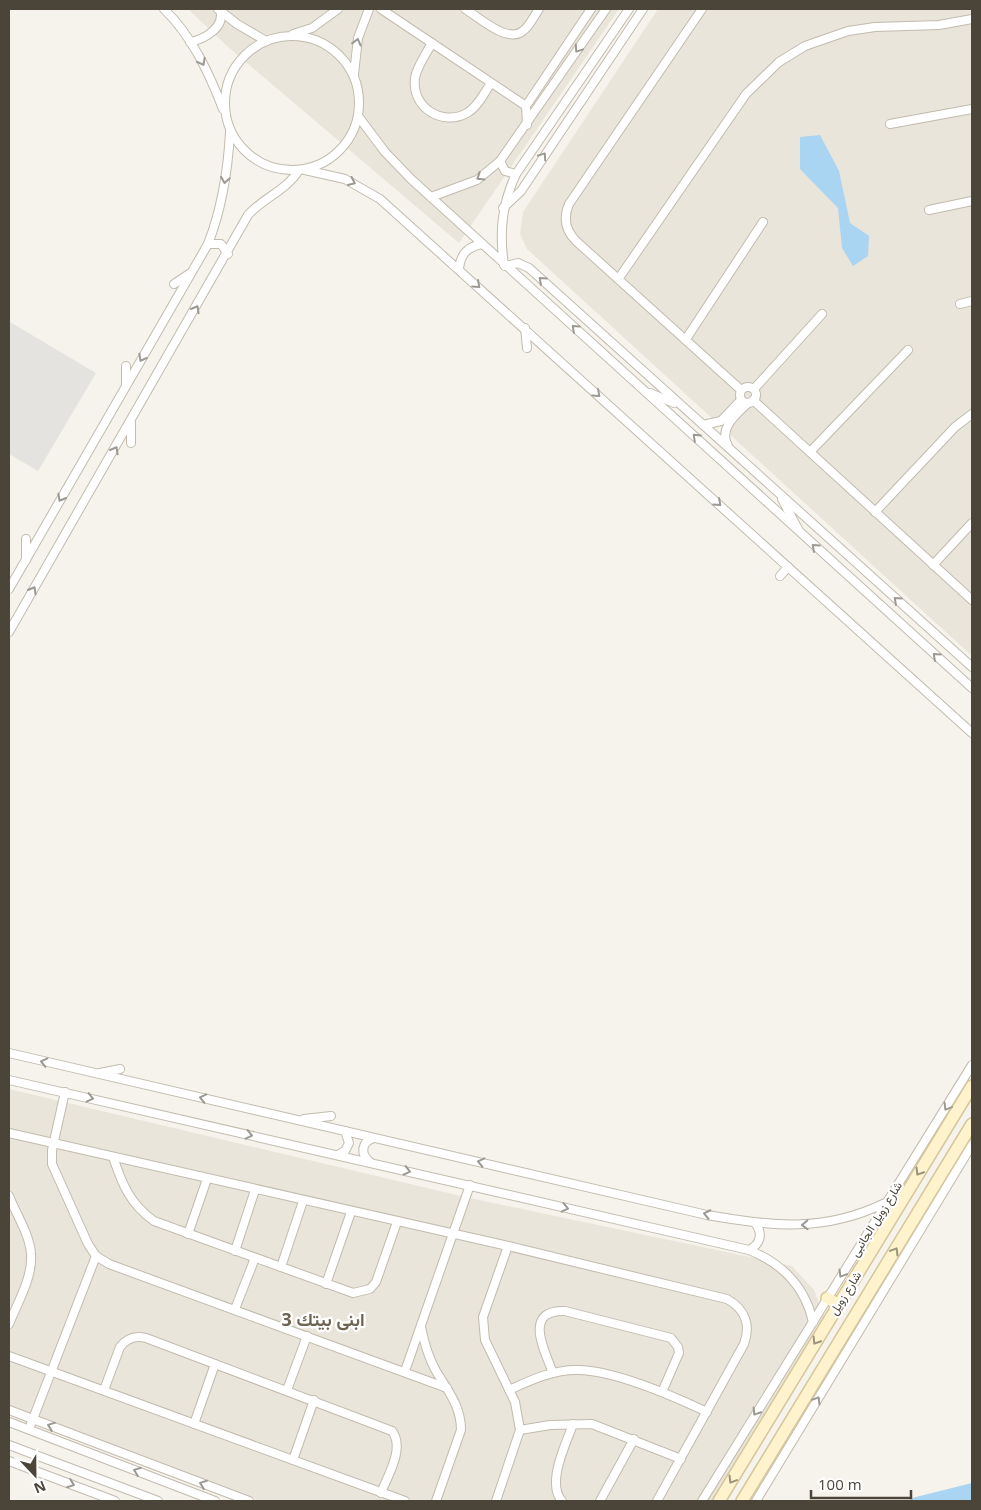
<svg xmlns="http://www.w3.org/2000/svg" width="981" height="1510" font-family="'Open Sans',Vazirmatn,sans-serif">
	<rect width="100%" height="100%" fill="#f6f3ec"/>
	<g fill="#eae5da">
		<path d="M188 9H619L459 243 227 46Z"/>
		<path d="M658 9H972V656L527 249 520 234 523 212Z"/>
		<path d="M9 1089 465 1197 792 1266 814 1290 826 1321 721 1501H260L9 1407Z"/>
	</g>
	<path fill="#e5e3e0" d="M10 322 96 373 38 471 9 454Z"/>
	<g fill="#a9d4f2">
		<path d="M820 135 839 171 850 223 869 236 868 256 853 266 842 248 838 208 800 169V137Z"/>
		<path d="M972 1483V1501H908L912 1498Z"/>
	</g>
	<g fill="none" stroke-linecap="round" stroke-linejoin="round">
		<defs>
			<g id="street">
				<path d="M164 9C192 36 209 73 223 109"/>
				<path d="M218 9 237 24 266 41"/>
				<path d="M381 9 526 106"/>
				<path d="M465 9C479 17 507 44 523 31 530 26 534 16 539 9"/>
				<path d="M702 9 569 204C563 218 565 230 576 241L741 390"/>
				<path d="M293 34 312 28 338 9"/>
				<circle cx="292" cy="103" r="67"/>
				<path d="M190 42C205 39 226 27 220 9"/>
				<path d="M432 43C426 54 417 66 415 78 411 107 442 127 467 113 478 107 484 93 491 83"/>
				<path d="M354 74 358 38 369 9"/>
				<path d="M358 116 385 152 411 179 972 688"/>
				<path d="M890 124 972 109"/>
				<path d="M527 125 526 106 591 9"/>
				<path d="M500 161 505 171 516 174"/>
				<path d="M305 170 345 179 380 199 972 733"/>
				<path d="M431 197 477 180 500 161 606 9"/>
				<path d="M503 208 521 191 643 9"/>
				<path d="M929 210 972 201"/>
				<path d="M208 244H221L228 254"/>
				<path d="M504 265C499 232 502 204 516 174L629 9"/>
				<path d="M505 266 518 263 529 268 972 667"/>
				<path d="M459 268C461 254 467 247 482 244"/>
				<path d="M619 278 746 94 779 62 805 46 848 31 875 27 939 25 972 19"/>
				<path d="M174 284 189 274"/>
				<path d="M960 304 972 301"/>
				<path d="M525 328 527 348"/>
				<path d="M686 339 763 222"/>
				<path d="M126 384V366"/>
				<circle cx="748" cy="395" r="8"/>
				<path d="M754 389 822 314"/>
				<path d="M650 393 674 403"/>
				<path d="M753 400 972 600"/>
				<path d="M131 423V443"/>
				<path d="M703 425 721 421 741 400"/>
				<path d="M728 446C718 428 736 415 748 403"/>
				<path d="M810 452 908 350"/>
				<path d="M782 499 798 529"/>
				<path d="M875 512 955 427 972 414"/>
				<path d="M26 539V560"/>
				<path d="M933 565 972 523"/>
				<path d="M780 576 788 567"/>
				<path d="M9 589 208 244C222 208 228 170 230 132"/>
				<path d="M9 632 248 215C263 198 287 190 299 170"/>
				<path d="M9 1053 707 1215C772 1226 823 1233 885 1203"/>
				<path d="M100 1073 120 1069"/>
				<path d="M9 1080 749 1250C783 1264 805 1286 813 1322"/>
				<path d="M65 1092 52 1150V1164L88 1244 96 1256 109 1264 447 1388"/>
				<path d="M304 1119 331 1116"/>
				<path d="M9 1133 508 1246 727 1299C745 1309 751 1325 744 1344L657 1501"/>
				<path d="M338 1155 345 1151 349 1143 345 1131"/>
				<path d="M113 1157C122 1184 130 1204 154 1221L353 1293 370 1289 376 1282 397 1222"/>
				<path d="M370 1162C360 1154 361 1142 374 1138"/>
				<path d="M9 1196C16 1214 30 1235 31 1254 33 1277 17 1304 9 1324"/>
				<path d="M188 1234 207 1179"/>
				<path d="M749 1250C761 1244 763 1233 755 1223"/>
				<path d="M235 1251 255 1190"/>
				<path d="M281 1267 303 1201"/>
				<path d="M326 1284 351 1212"/>
				<path d="M235 1309 255 1258"/>
				<path d="M421 1327C424 1342 428 1357 436 1371 448 1391 461 1406 461 1430L436 1501"/>
				<path d="M9 1356 405 1501"/>
				<path d="M405 1371 470 1185"/>
				<path d="M553 1373C545 1351 522 1310 565 1311L671 1338 678 1347 679 1353 662 1392"/>
				<path d="M104 1390 120 1347C127 1338 135 1335 146 1338L392 1431C405 1448 388 1475 381 1493"/>
				<path d="M287 1390 307 1336"/>
				<path d="M509 1390C531 1380 554 1369 579 1370 616 1371 673 1396 707 1412"/>
				<path d="M9 1410 249 1501"/>
				<path d="M9 1422 215 1501"/>
				<path d="M31 1424 96 1256"/>
				<path d="M194 1424 215 1364"/>
				<path d="M520 1430 550 1425 592 1424 681 1459"/>
				<path d="M9 1445 158 1501"/>
				<path d="M293 1460 314 1400"/>
				<path d="M9 1461 115 1501"/>
				<path d="M496 1501 520 1430 515 1402 485 1340 483 1317 508 1246"/>
				<path d="M562 1501C546 1483 566 1444 573 1424"/>
				<path d="M600 1501 634 1439"/>
				<path d="M702 1501 972 1065"/>
				<path d="M756 1501 972 1145"/>
			</g>
			<g id="secondary">
				<path d="M827 1298 838 1304"/>
				<path d="M719 1501 972 1086"/>
				<path d="M742 1501 972 1124"/>
			</g>
		</defs>
		<use href="#street" stroke="#c2bbae" stroke-width="10"/>
		<use href="#secondary" stroke="#d6c79b" stroke-width="14"/>
		<use href="#street" stroke="#fff" stroke-width="8"/>
		<use href="#secondary" stroke="#fff3cd" stroke-width="11"/>
	</g>
	<defs><path id="oneway-chevron" d="M-2-3.5L2.5 0L-2 3.5" fill="none" stroke-width="1.6" stroke-linecap="round" stroke-linejoin="round" transform="scale(1.25)"/></defs>
	<g stroke="#9c9892">
		<use href="#oneway-chevron" transform="translate(357 42) rotate(-76)"/>
		<use href="#oneway-chevron" transform="translate(578 49) rotate(124)"/>
		<use href="#oneway-chevron" transform="translate(202 62) rotate(62)"/>
		<use href="#oneway-chevron" transform="translate(543 156) rotate(-56)"/>
		<use href="#oneway-chevron" transform="translate(480 177) rotate(148)"/>
		<use href="#oneway-chevron" transform="translate(225 180) rotate(99)"/>
		<use href="#oneway-chevron" transform="translate(352 182) rotate(25)"/>
		<use href="#oneway-chevron" transform="translate(542 280) rotate(-138)"/>
		<use href="#oneway-chevron" transform="translate(477 285) rotate(42)"/>
		<use href="#oneway-chevron" transform="translate(196 309) rotate(-60)"/>
		<use href="#oneway-chevron" transform="translate(575 328) rotate(-138)"/>
		<use href="#oneway-chevron" transform="translate(142 358) rotate(119)"/>
		<use href="#oneway-chevron" transform="translate(597 394) rotate(42)"/>
		<use href="#oneway-chevron" transform="translate(696 437) rotate(-137)"/>
		<use href="#oneway-chevron" transform="translate(115 450) rotate(-60)"/>
		<use href="#oneway-chevron" transform="translate(61 498) rotate(120)"/>
		<use href="#oneway-chevron" transform="translate(718 503) rotate(42)"/>
		<use href="#oneway-chevron" transform="translate(815 547) rotate(-138)"/>
		<use href="#oneway-chevron" transform="translate(33 590) rotate(-60)"/>
		<use href="#oneway-chevron" transform="translate(897 600) rotate(-138)"/>
		<use href="#oneway-chevron" transform="translate(936 656) rotate(-138)"/>
		<use href="#oneway-chevron" transform="translate(44 1062) rotate(-167)"/>
		<use href="#oneway-chevron" transform="translate(90 1098) rotate(13)"/>
		<use href="#oneway-chevron" transform="translate(203 1098) rotate(-167)"/>
		<use href="#oneway-chevron" transform="translate(947 1107) rotate(121)"/>
		<use href="#oneway-chevron" transform="translate(249 1135) rotate(13)"/>
		<use href="#oneway-chevron" transform="translate(481 1162) rotate(-167)"/>
		<use href="#oneway-chevron" transform="translate(407 1171) rotate(13)"/>
		<use href="#oneway-chevron" transform="translate(565 1208) rotate(13)"/>
		<use href="#oneway-chevron" transform="translate(707 1214) rotate(-168)"/>
		<use href="#oneway-chevron" transform="translate(805 1225) rotate(178)"/>
		<use href="#oneway-chevron" transform="translate(842 1274) rotate(121)"/>
		<use href="#oneway-chevron" transform="translate(817 1400) rotate(-59)"/>
		<use href="#oneway-chevron" transform="translate(756 1412) rotate(122)"/>
		<use href="#oneway-chevron" transform="translate(51 1426) rotate(-159)"/>
		<use href="#oneway-chevron" transform="translate(137 1471) rotate(-159)"/>
		<use href="#oneway-chevron" transform="translate(71 1484) rotate(21)"/>
		<use href="#oneway-chevron" transform="translate(203 1484) rotate(-159)"/>
	</g>
	<g stroke="#9c937c">
		<use href="#oneway-chevron" transform="translate(919 1172) rotate(122)"/>
		<use href="#oneway-chevron" transform="translate(895 1251) rotate(-59)"/>
		<use href="#oneway-chevron" transform="translate(816 1341) rotate(122)"/>
		<use href="#oneway-chevron" transform="translate(732 1480) rotate(121)"/>
	</g>
	<g text-anchor="middle" dominant-baseline="central" stroke-width="4.5" stroke-linejoin="round" paint-order="stroke">
		<g font-size="12" fill="#4b4439" stroke="#fff">
			<text transform="translate(876 1219) rotate(-58)">شارع زويل الجانبى</text>
			<text transform="translate(845 1293) rotate(-58)">شارع زويل</text>
		</g>
		<g font-size="18" font-weight="bold" fill="#6e6250" stroke="#fff">
			<text x="323" y="1319">ابنى بيتك 3</text>
		</g>
	</g>
	<rect width="981" height="1510" fill="none" stroke="#4b4439" stroke-width="20"/>
	<g transform="translate(35 1475) rotate(158)" stroke="#ffffff" stroke-width="4" paint-order="stroke">
	<path d="M0-4L9 19L0 12L-9 19Z" fill="#4b4439"/>
	<text y="-8" font-size="14" font-weight="bold" text-anchor="middle" fill="#4b4439">N</text>
	</g>
	<path d="M811 1490v8h100v-8" fill="none" stroke="#4b4439" stroke-width="2.5"/>
	<text x="818" y="1490" font-size="15" fill="#4b4439" stroke="#ffffff" stroke-width="4" paint-order="stroke">100 m</text>
</svg>
